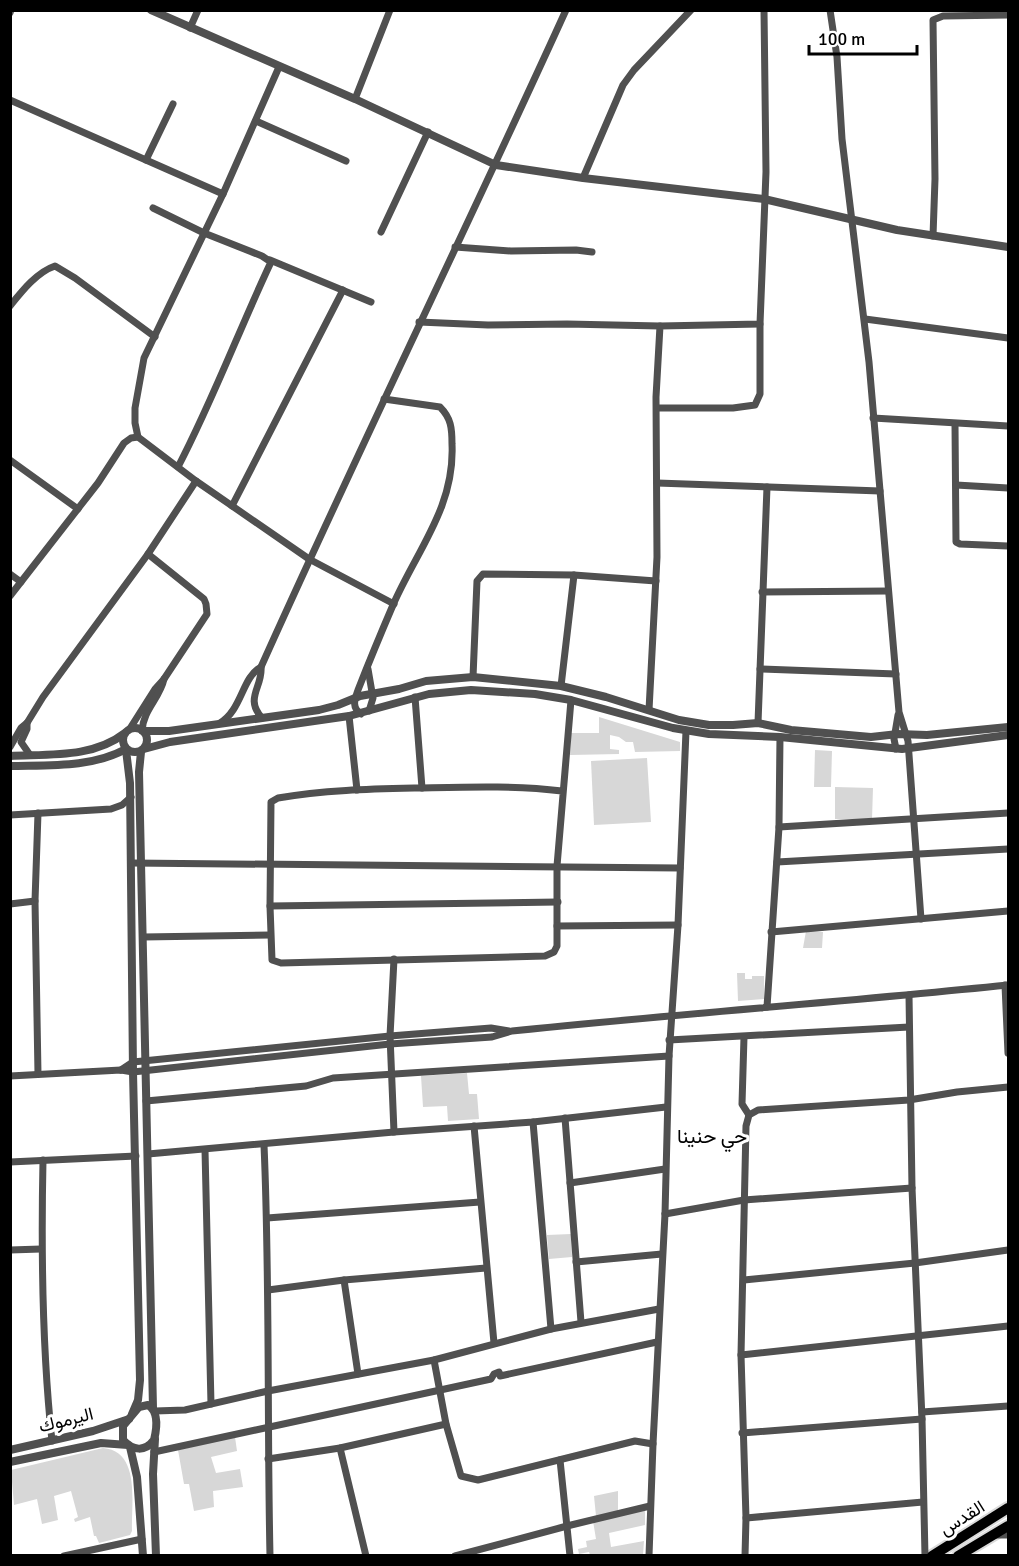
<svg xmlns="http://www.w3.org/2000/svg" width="1019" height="1566" font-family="Signika,Vazirmatn,sans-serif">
	<rect width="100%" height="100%" fill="#fff"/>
	<g fill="#d7d7d7">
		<path d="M599 717 680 742V751L635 752 633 742H626L619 737 610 735V749L619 750V754L570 755 571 733H599Z"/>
		<path d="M815 750 832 751 831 787H814Z"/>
		<path d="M647 758 651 822 594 825 591 761Z"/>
		<path d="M835 787 873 788 872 819H835Z"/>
		<path d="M806 931 823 932 822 948H803Z"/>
		<path d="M737 973H745V979H752V976H764V999L738 1001Z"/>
		<path d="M467 1073 469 1094H477L479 1119 448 1121 447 1106 423 1107 421 1076Z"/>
		<path d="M571 1234 572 1257 549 1259 547 1235Z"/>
		<path d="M235 1437 237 1451 211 1457 216 1473 240 1469 243 1487 213 1491 214 1507 194 1511 189 1484H184L178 1450Z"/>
		<path d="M103 1448C141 1451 131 1504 132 1531L130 1535 99 1543 96 1536H94L90 1517 75 1522 74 1519 78 1517 71 1491 54 1496 58 1520 42 1524 37 1499 14 1505 11 1470Z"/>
		<path d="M618 1491V1512L596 1516 594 1496Z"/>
		<path d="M645 1509V1525L609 1533 611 1547 644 1541 643 1555H590L589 1552 579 1554 578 1549 587 1547 586 1541 596 1539 593 1521Z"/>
	</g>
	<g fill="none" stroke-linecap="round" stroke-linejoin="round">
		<defs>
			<g id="primary">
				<path d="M932 1556 1008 1508"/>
				<path d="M958 1556 1008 1526"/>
			</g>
		</defs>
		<use href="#primary" stroke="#dbdbdb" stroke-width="14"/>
		<g stroke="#505050" stroke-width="7">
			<path d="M830 10 837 57 842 139 869 362 899 712 908 741 921 919"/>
			<path d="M10 13 11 10"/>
			<path d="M190 28 198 10"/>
			<path d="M279 67 223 194 144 358 135 408V423L138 437 196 481 309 559 394 604"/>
			<path d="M355 99 390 10"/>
			<path d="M10 100 223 194"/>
			<path d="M256 121 346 161"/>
			<path d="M146 160 173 104"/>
			<path d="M583 178 623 85 634 70 691 10"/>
			<path d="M153 208 204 233 262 256 271 262C239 330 213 400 178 467"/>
			<path d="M381 232 428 132"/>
			<path d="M933 236 935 179 933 20 943 16 1008 15"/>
			<path d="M455 247 511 251 576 250 592 252"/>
			<path d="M270 260 371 302"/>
			<path d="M10 306C22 291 37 272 55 266L75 278 155 337"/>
			<path d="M865 319 1008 338"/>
			<path d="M419 322 488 325 567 324 660 326"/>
			<path d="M657 408H733L755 405 760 394V324"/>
			<path d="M873 418 1008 426"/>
			<path d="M955 424 956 542 960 544 1008 546"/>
			<path d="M10 460 78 509"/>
			<path d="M657 483 880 491"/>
			<path d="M956 485 1008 488"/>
			<path d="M232 506 343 290"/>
			<path d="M10 574 21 582"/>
			<path d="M762 592 888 591"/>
			<path d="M10 596 98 483 124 443 131 438 138 437"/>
			<path d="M368 669 373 698 369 711"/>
			<path d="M760 669 896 674"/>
			<path d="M473 677 477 581 483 574 574 575 656 581"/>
			<path d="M561 686 574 575"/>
			<path d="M415 697 422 788"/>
			<path d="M649 710 657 557 656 397 660 326 760 324 766 172 764 10"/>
			<path d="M361 714C351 707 355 699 358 690 369 662 381 633 393 605 417 550 455 507 452 444 452 428 451 418 440 407L384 399"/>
			<path d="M349 716 357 790"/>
			<path d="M262 718C244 698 263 687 261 667 360 446 466 230 566 10"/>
			<path d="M27 723V729L21 742 30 755"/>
			<path d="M220 723C242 710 242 677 261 667"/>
			<path d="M758 723 767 487"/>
			<path d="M129 730 155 689 164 679 207 614 206 604 204 599 148 554"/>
			<path d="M142 731C143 710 160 698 164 679"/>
			<path d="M10 747 21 728 27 723 43 697 148 554 196 481"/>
			<path d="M896 749 894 739 898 715"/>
			<path d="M562 791C514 785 465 787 415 788 370 789 323 790 278 798L271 802 270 906 272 960 281 963 545 956 554 952 557 946V866L571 700"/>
			<path d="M10 815 111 809 122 805 131 797"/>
			<path d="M779 827 1008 813"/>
			<path d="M777 862 1008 849"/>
			<path d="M131 863 680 868"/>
			<path d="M10 904 35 901"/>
			<path d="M270 906 558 902"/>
			<path d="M557 926 678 925"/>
			<path d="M771 932 1008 911"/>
			<path d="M143 937 270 935"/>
			<path d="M394 959 390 1036 394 1132"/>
			<path d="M1005 985 1008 1053"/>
			<path d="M909 995 912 1188 922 1419 925 1556"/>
			<path d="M767 1007 779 827 780 737"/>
			<path d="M744 1037 742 1104 749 1115"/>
			<path d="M669 1040 909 1027"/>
			<path d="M121 1070 133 1062 390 1036 491 1028 509 1031"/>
			<path d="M38 1074 35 901 38 813"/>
			<path d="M10 1076 121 1070 133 1072 390 1044 492 1037 512 1031C677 1014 843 1002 1008 985"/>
			<path d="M146 1101 306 1086 333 1078 669 1056"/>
			<path d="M565 1118 581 1322"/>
			<path d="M533 1122 551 1329"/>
			<path d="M474 1126 494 1343"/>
			<path d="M264 1145C270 1282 267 1419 270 1556"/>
			<path d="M205 1150 211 1404"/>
			<path d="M148 1154 394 1132 533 1122 666 1107"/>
			<path d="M43 1160C41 1254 42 1348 52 1441"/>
			<path d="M10 1162 136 1156"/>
			<path d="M570 1183 665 1169"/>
			<path d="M665 1214 744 1200 912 1188"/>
			<path d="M267 1218 480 1202"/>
			<path d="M10 1250 41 1249"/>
			<path d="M576 1262 662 1254"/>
			<path d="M344 1280 358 1374"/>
			<path d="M744 1280 915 1263 1008 1250"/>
			<path d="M268 1290 344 1280 486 1268"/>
			<path d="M741 1355 1008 1326"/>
			<path d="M434 1360 446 1424 461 1476 478 1480 635 1441 653 1444"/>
			<path d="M155 1411 185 1410 268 1391 434 1360 551 1329 659 1309"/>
			<path d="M922 1412 1008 1406"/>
			<path d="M742 1433 922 1419"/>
			<path d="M340 1448 366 1556"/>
			<path d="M154 1452 491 1379 494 1374 499 1372 500 1376 657 1342"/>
			<path d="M268 1459 340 1448 446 1424"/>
			<path d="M560 1460 570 1556"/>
			<path d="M746 1518 923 1502"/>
			<path d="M994 1535H1008"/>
			<path d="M64 1556 142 1539"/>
			<path d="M455 1556 567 1526 650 1506"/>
			<path d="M649 1556 653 1444 665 1214 669 1056 678 925 686 731"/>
			<path d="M745 1556 746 1518 741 1355 746 1126 749 1115 758 1110 909 1100 957 1092 1008 1087"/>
		</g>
		<g stroke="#505050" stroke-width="8">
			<path d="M151 10 355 99 496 165 583 178 764 199 897 230 1008 247"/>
			<circle cx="135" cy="740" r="12"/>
			<path d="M143 731H169L319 710 338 705 360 696 399 689 426 681 473 677 561 686 606 697 679 720 709 725H733L758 723 791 730 871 737 898 734 927 735 1008 727"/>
			<path d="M144 749 170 742 349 716 429 694 471 690 535 694 571 700 673 728 709 734 780 737 902 749 1008 735"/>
			<path d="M126 750 130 783 133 1072 140 1380 138 1400 132 1414"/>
			<path d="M141 752 139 772 153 1408"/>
			<path d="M10 756C50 754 93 758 125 733"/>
			<path d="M10 766C49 765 91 768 126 749"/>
			<path d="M148 1405C159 1412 157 1428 154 1440 145 1452 133 1451 123 1440V1426L139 1407Z"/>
			<path d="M155 1439 153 1474 156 1556"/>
			<path d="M130 1447 137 1477 143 1556"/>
			<path d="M10 1450 93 1431 129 1419"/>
			<path d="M10 1462 101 1443 128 1445"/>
		</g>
		<use href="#primary" stroke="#000" stroke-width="10"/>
	</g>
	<g text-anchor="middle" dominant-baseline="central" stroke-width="6" stroke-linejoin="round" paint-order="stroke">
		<g font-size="18" fill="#000" stroke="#fff">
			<text transform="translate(66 1420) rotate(-14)">اليرموك</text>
			<text transform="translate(962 1518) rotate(-32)">القدس</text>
		</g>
		<g font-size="20" fill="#000" stroke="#fff">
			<text x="712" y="1136">حي حنينا</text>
		</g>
	</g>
	<rect width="1019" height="1566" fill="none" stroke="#000000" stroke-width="24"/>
	<path d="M809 45v9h108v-9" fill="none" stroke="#000000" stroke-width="3"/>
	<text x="818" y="45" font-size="18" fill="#000000" stroke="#ffffff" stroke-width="4.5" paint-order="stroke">100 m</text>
</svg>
